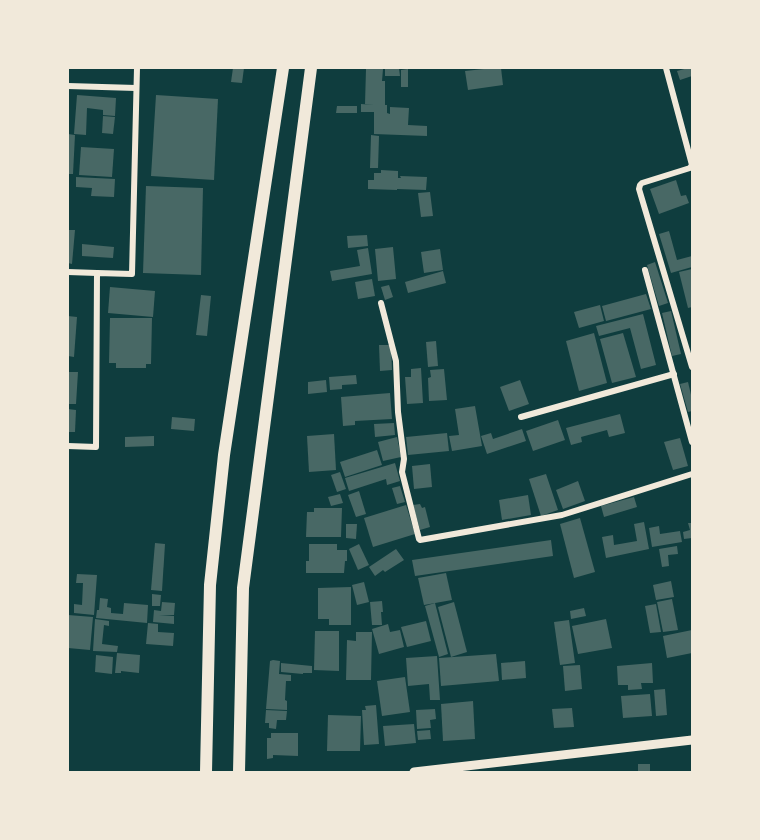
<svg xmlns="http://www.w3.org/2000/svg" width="760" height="840" font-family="Signika,sans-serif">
	<rect width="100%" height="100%" fill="#0f3d3e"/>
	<g fill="#486865">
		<path d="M233 68H244L242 83 231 82Z"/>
		<path d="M399 68 400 76H385V69Z"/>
		<path d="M493 68H501L503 85 468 90 465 71Z"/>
		<path d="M688 68H692V76L680 80 677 71Z"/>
		<path d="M366 69H383L382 81H385V105H387V113L390 114V107L409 108 408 125 427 126V136L374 134V112H361V104L374 105 365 104Z"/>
		<path d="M408 69V87H401V70Z"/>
		<path d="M77 95 116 98 115 116 103 115V110L87 108 86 135 74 134Z"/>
		<path d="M156 95 218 99 214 180 151 176Z"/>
		<path d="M337 106H357V113H336Z"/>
		<path d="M103 116 115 117 113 134 102 133Z"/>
		<path d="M68 134 75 135 73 174H68Z"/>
		<path d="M371 135 379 136 378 168H370Z"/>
		<path d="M81 147 114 149 112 177 79 175Z"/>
		<path d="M381 170 398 171V178H401L400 176 427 177 426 190 397 189V190L368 189V180H374V173H381Z"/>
		<path d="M76 177 115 179 114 197 91 196 92 188 76 187Z"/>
		<path d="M676 180 681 196 686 195 689 203 659 214 650 189Z"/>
		<path d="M146 186 203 188 201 275 143 273Z"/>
		<path d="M430 192 433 216 421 217 418 193Z"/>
		<path d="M68 230H75L72 264 68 263Z"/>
		<path d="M669 231 677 260 692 256V267L671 273 659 234Z"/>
		<path d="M367 235 368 246 348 248 347 236Z"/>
		<path d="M82 244 114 247 113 258 82 256Z"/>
		<path d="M393 247 396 279 378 281 375 249Z"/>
		<path d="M368 248 372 274 332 281 330 271 360 266 357 250Z"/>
		<path d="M440 249 443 270 424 273 421 252Z"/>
		<path d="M655 262 668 303 659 306 647 265Z"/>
		<path d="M692 269V307L688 308 679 272Z"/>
		<path d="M443 271 446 283 408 293 405 282Z"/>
		<path d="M372 279 375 296 358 299 355 282Z"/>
		<path d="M389 285 393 297 385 300 381 287Z"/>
		<path d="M110 287 155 291 153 317 108 313Z"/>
		<path d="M646 294 651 309 606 321 602 306Z"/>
		<path d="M201 295 211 296 207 336 196 335Z"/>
		<path d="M600 305 604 321 579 328 574 312Z"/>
		<path d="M671 311 681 354 672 356 662 313Z"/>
		<path d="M643 314 656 365 641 369 630 328 599 336 596 326Z"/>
		<path d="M68 316 77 317 74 357 68 356Z"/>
		<path d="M110 318H152L151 364H146V368H116V363H109Z"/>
		<path d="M594 333 607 383 579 391 566 341Z"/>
		<path d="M623 333 636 377 612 383 600 339Z"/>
		<path d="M436 341 438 366 428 367 426 342Z"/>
		<path d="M379 345H391L392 370 380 371Z"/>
		<path d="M421 368 423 403 407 404 405 377H411V369Z"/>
		<path d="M444 369 447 400 429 401 428 378 431 377 430 370Z"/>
		<path d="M69 372H78L76 404H68Z"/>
		<path d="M356 375 357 384 342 385V389L330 390 329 377Z"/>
		<path d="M326 380 327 392 308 394V382Z"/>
		<path d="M520 380 529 404 509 411 500 387Z"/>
		<path d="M688 382 692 399V411L688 412 680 384Z"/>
		<path d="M390 393 392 419 355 421V425L343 426 341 397Z"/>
		<path d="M475 406 482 446 452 451 449 436 459 435 455 409Z"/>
		<path d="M68 409 76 410 75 432H68Z"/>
		<path d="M620 414 625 433 609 437 607 430 581 437 582 442 571 445 566 428Z"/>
		<path d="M172 417 195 419 194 431 171 429Z"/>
		<path d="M558 420 565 440 533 451 526 431Z"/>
		<path d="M394 423 395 435 375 437 374 424Z"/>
		<path d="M522 429 526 441 487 454 481 436 491 433 493 439Z"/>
		<path d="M447 433 449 451 408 455 406 437Z"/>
		<path d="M334 434 336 470 309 472 307 436Z"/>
		<path d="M154 436V446L125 447V437Z"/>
		<path d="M397 437 401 457 383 461 378 442Z"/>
		<path d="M680 438 688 466 673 470 664 442Z"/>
		<path d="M377 450 382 465 345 477 340 462Z"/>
		<path d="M395 463 400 481 387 485 386 479 349 491 345 478Z"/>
		<path d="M430 464 432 487 414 489 412 466Z"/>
		<path d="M340 472 346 489 337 492 331 475Z"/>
		<path d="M546 474 558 510 541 516 529 479Z"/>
		<path d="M578 481 585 501 563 509 556 490Z"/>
		<path d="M400 486 405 502 397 504 392 488Z"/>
		<path d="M359 491 366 514 356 517 348 495Z"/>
		<path d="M340 494 343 503 331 506 328 497Z"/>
		<path d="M528 495 531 515 502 520 499 500Z"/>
		<path d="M634 497 637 507 604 517 601 506Z"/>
		<path d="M420 504 422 508 425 507 430 527 420 530 413 505Z"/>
		<path d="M406 505 415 534 373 547 364 518Z"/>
		<path d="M314 508H342L341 537H306L307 512H314Z"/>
		<path d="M580 518 595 572 574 578 560 524Z"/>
		<path d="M644 522 649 549 606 558 602 537 613 535 614 545 637 541 634 524Z"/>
		<path d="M688 523H692V538L684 539 683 532 690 530Z"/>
		<path d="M346 524H357L356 539 346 538Z"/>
		<path d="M659 526 660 534 680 531 682 542 652 547 649 528Z"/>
		<path d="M551 540 553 556 415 576 412 560Z"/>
		<path d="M155 543 165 544 162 591 151 590Z"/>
		<path d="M309 544H337V550H347V561H345L344 573H306V561H309Z"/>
		<path d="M359 544 369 565 358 570 349 549Z"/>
		<path d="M677 546 678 554 668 555 669 566 662 567 659 549Z"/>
		<path d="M396 549 404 560 385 572 383 570 375 576 369 567Z"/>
		<path d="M446 573 452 600 424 605 418 578Z"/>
		<path d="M77 574 97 575 94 615 74 613V604L82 605 83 583H76Z"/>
		<path d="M671 581 674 597 656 600 653 585Z"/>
		<path d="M364 582 369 602 357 605 352 585Z"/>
		<path d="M351 587V625H329V619H318V588Z"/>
		<path d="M152 594 161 595 160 606H152Z"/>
		<path d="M100 598 108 599 107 607 111 608V613L123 614 124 603 148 605 147 623 96 618 97 610H99Z"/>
		<path d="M672 599 678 630 663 632 657 602Z"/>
		<path d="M382 601 383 612H381L382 625H372L370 602Z"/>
		<path d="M162 602 175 603 174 615H159L174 616V624L153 622 154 610 161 611Z"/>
		<path d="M454 602 467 652 451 657 438 607Z"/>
		<path d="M435 603 448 654 439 657 425 606Z"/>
		<path d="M656 604 661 632 650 633 645 606Z"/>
		<path d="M584 608 586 616 571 619 570 611Z"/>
		<path d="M68 615 93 617 90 650 68 648Z"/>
		<path d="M95 619 109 621V626L104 625 102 644 118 646 117 652 93 651Z"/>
		<path d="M606 619 612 648 578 654 572 626Z"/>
		<path d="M569 620 575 663 560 665 554 622Z"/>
		<path d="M426 621 431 641 407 647 401 627Z"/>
		<path d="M148 623 158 624V632L174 633 173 646 146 644Z"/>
		<path d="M388 624 390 632 400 630 404 647 379 654 372 629Z"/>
		<path d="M692 630V653L667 658 663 636Z"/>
		<path d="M315 631H339V671L314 670Z"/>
		<path d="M356 632H372L371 680H346L347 640 356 641Z"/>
		<path d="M117 653 140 655 139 673 121 671V673H115Z"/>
		<path d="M496 654 499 681 441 686 439 658Z"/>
		<path d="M96 655 113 657 112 674 95 672Z"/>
		<path d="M437 656 440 700H430L429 684 408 686 406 658Z"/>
		<path d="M273 660 280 661 279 674 291 675V681H286L285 700 287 701V710L266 709 270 661Z"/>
		<path d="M525 661 526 678 502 680 501 663Z"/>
		<path d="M281 663 312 666V673H303V674L281 672Z"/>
		<path d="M652 663 653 683H641L642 689 628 690V685H618L617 666Z"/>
		<path d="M580 665 582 689 565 691 563 666Z"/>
		<path d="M405 677 410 712 382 716 377 681Z"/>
		<path d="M665 689 667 715 656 716 654 690Z"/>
		<path d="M650 694 652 716 623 718 621 696Z"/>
		<path d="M473 701 475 739 443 741 441 704Z"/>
		<path d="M376 705 379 744 364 745 362 710H366L365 706Z"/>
		<path d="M572 708 574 727 554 728 552 709Z"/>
		<path d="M435 709 436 719 430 720 431 728 417 729 416 710Z"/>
		<path d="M266 710 287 711 286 720H277L276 729 269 728V723H265Z"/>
		<path d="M328 715 361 716 360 751H327Z"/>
		<path d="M414 724 416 743 385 746 383 726Z"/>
		<path d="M430 730 431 739 418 740 417 731Z"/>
		<path d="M271 733H298V756L273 755V758L267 759V738H271Z"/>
		<rect x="638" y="764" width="12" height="8"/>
	</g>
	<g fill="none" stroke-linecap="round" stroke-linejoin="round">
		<g stroke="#f1e9da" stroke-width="6">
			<path d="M666 68 692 165 690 168 642 183 640 185 639 189 692 367"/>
			<path d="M68 86 136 88"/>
			<path d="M645 270 692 442"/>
			<path d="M68 272 97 273"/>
			<path d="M381 303 396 361 398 412 404 459 402 472 419 539 420 540 562 515 692 474"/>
			<path d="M521 417 674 374"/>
			<path d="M68 446 96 447 97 273 132 274 137 68"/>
		</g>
		<path stroke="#f1e9da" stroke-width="9" d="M414 772 692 740"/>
		<g stroke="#f1e9da" stroke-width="12">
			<path d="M206 772 210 585 224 455 283 68"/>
			<path d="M239 772 243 588 311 68"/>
		</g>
	</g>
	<rect width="760" height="840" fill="none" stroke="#f1e9da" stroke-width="138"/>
</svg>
